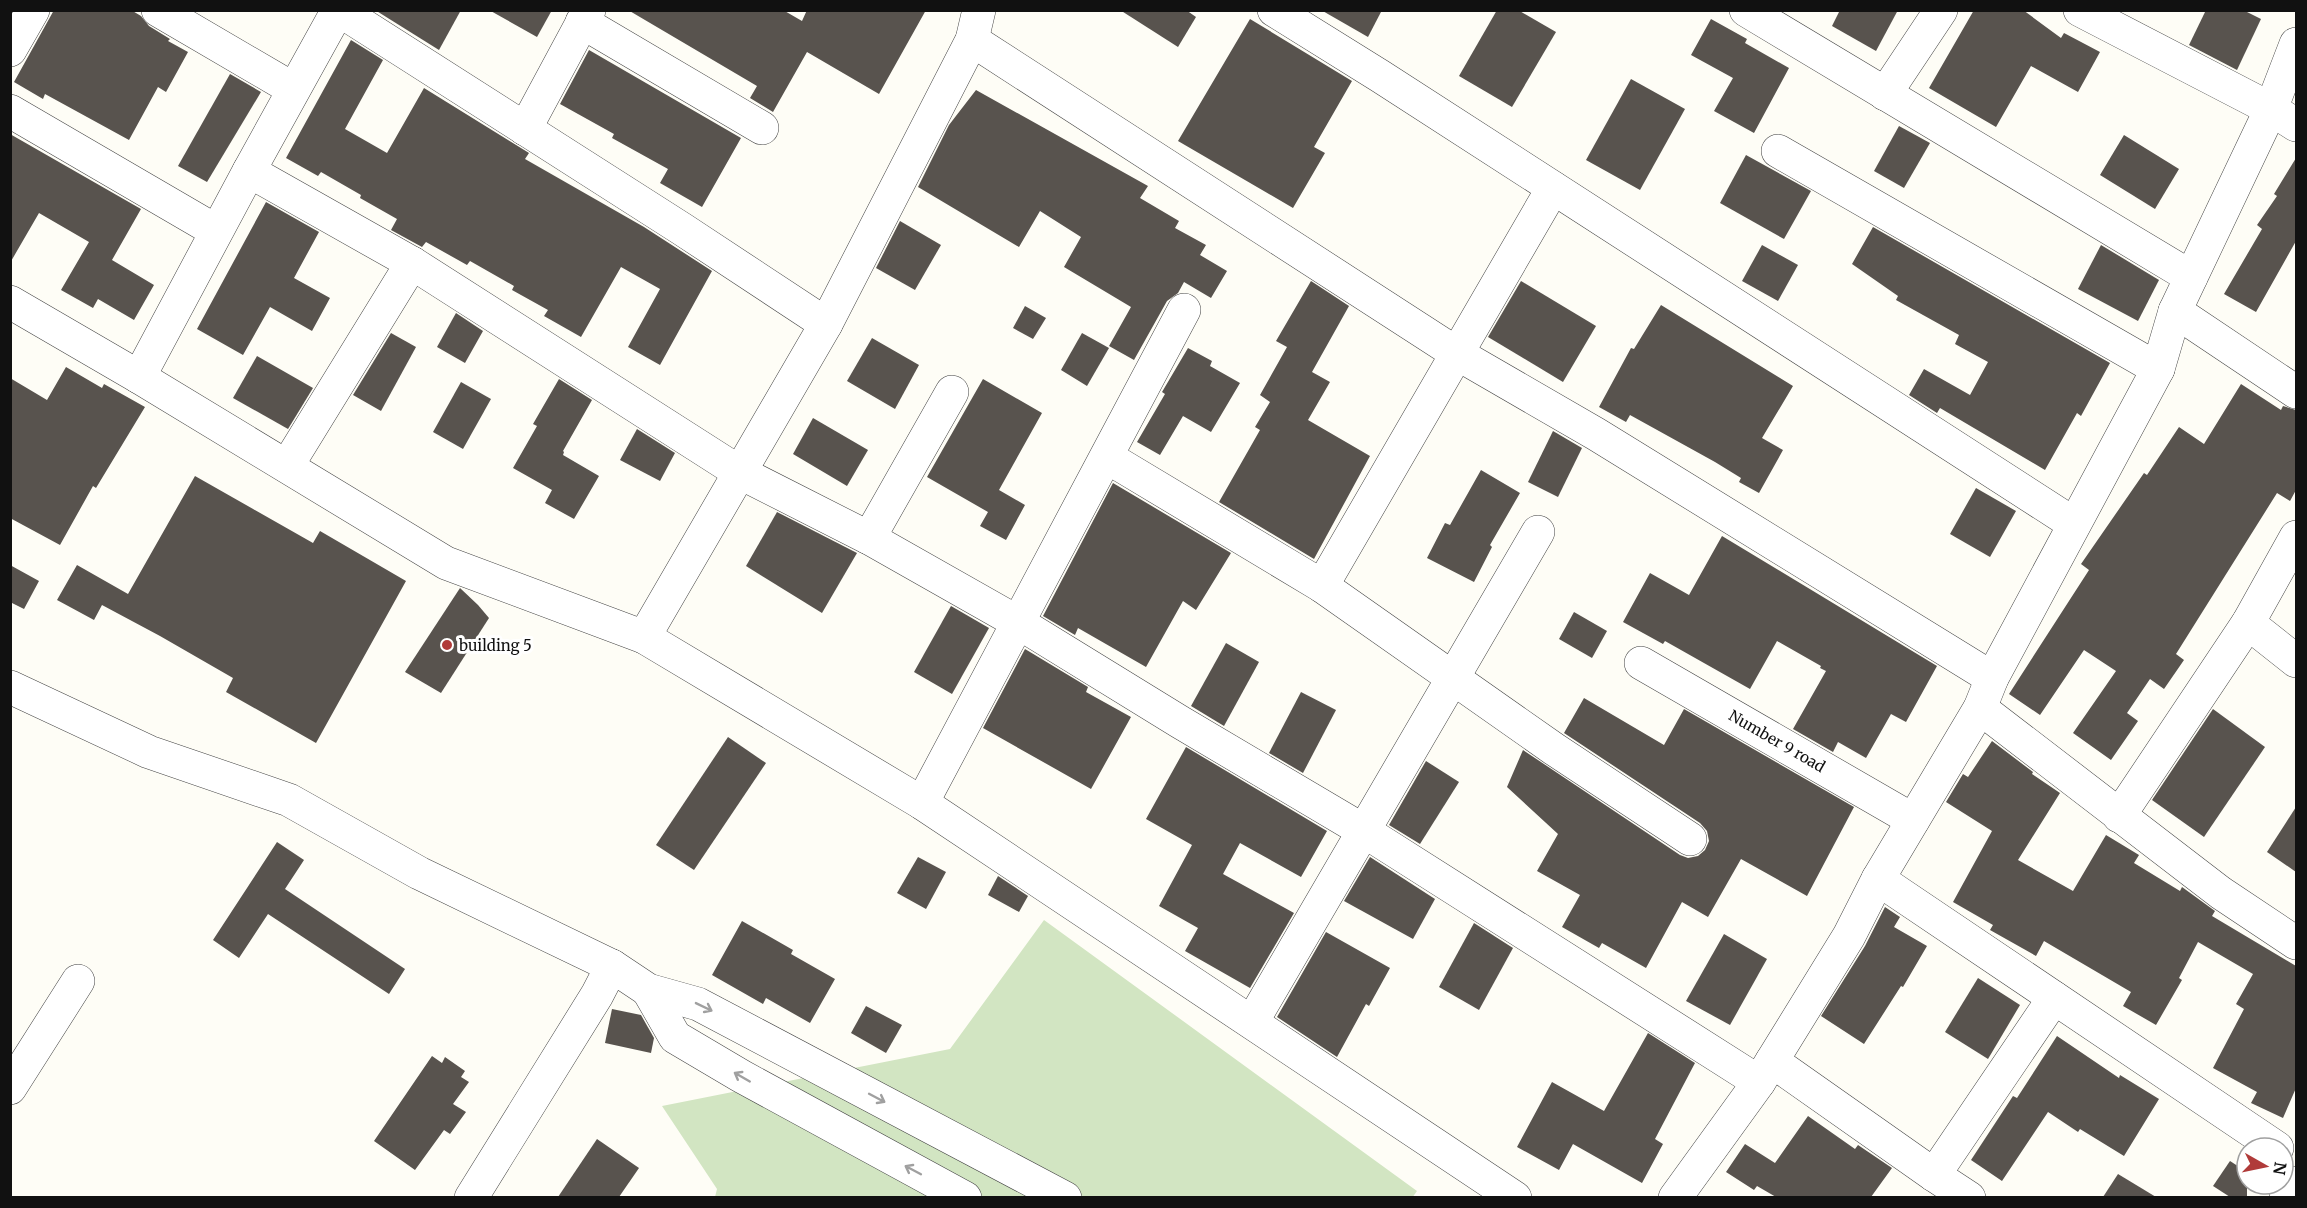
<svg xmlns="http://www.w3.org/2000/svg" width="2307" height="1208" font-family="Merriweather,serif">
	<rect width="100%" height="100%" fill="#fefdf6"/>
	<path fill="#d2e5c2" d="M1044 920 1417 1191 1412 1198 715 1197 717 1189 662 1106 950 1049Z"/>
	<g fill="#58534e">
		<path d="M54 10H131L141 16 149 26 170 39 168 41 188 52 166 92 158 87 129 140 45 94 43 99 14 82Z"/>
		<path d="M375 10H461L439 50Z"/>
		<path d="M489 10H552L537 37Z"/>
		<path d="M628 10H783L802 21 807 10H926L879 94 807 52 773 112 750 98 757 86Z"/>
		<path d="M1120 10H1186L1196 17 1178 47Z"/>
		<path d="M1321 10H1382L1368 37Z"/>
		<path d="M1497 10H1518L1556 32 1512 107 1459 76Z"/>
		<path d="M1840 10H1898L1876 51 1832 26Z"/>
		<path d="M1974 10H2023L2061 38 2064 33 2100 52 2078 92 2031 66 1996 127 1929 88Z"/>
		<path d="M2206 10H2243L2261 19 2237 70 2189 45Z"/>
		<path d="M1250 19 1352 81 1314 147 1325 153 1293 208 1178 141Z"/>
		<path d="M1711 19 1747 39 1745 43 1789 68 1754 133 1714 111 1733 78 1691 55Z"/>
		<path d="M351 40 383 60 345 129 387 153 424 88 529 153 525 159 644 227 712 271 660 365 628 347 660 289 621 267 581 337 544 316 548 310 512 290 514 286 470 261 467 265 426 242 422 247 391 230 397 219 360 198 361 195 321 172 318 176 286 158Z"/>
		<path d="M589 50 741 138 702 207 660 183 668 169 612 138 614 134 560 104Z"/>
		<path d="M230 74 261 92 207 182 178 166Z"/>
		<path d="M1631 79 1685 109 1640 190 1586 160Z"/>
		<path d="M976 90 1148 186 1140 198 1179 221 1175 228 1206 245 1200 255 1227 271 1211 298 1184 282 1178 293 1167 301 1134 360 1109 346 1131 307 1064 267 1081 237 1040 211 1019 247 918 187 949 125Z"/>
		<path d="M1899 126 1930 143 1904 188 1874 171Z"/>
		<path d="M10 134 141 209 112 260 154 285 134 320 98 299 93 308 61 290 89 242 39 213 10 263Z"/>
		<path d="M2124 135 2179 169 2155 209 2100 175Z"/>
		<path d="M1746 155 1811 191 1784 239 1720 203Z"/>
		<path d="M2296 158V241L2256 312 2224 294 2262 229 2257 225 2277 196 2274 194Z"/>
		<path d="M266 202 319 232 294 278 330 298 312 331 270 307 243 355 197 329Z"/>
		<path d="M900 221 941 245 915 290 876 268Z"/>
		<path d="M1873 227 2110 363 2081 416 2077 413 2045 470 1940 408 1937 413 1909 395 1924 369 1970 395 1988 362 1955 344 1959 335 1896 300 1898 296 1852 264Z"/>
		<path d="M1762 245 1798 265 1778 301 1742 281Z"/>
		<path d="M2101 245 2159 280 2138 321 2078 289Z"/>
		<path d="M1311 281 1349 306 1312 372 1330 382 1308 420 1370 456 1314 559 1219 502 1260 430 1255 427 1270 402 1260 395 1287 347 1276 341Z"/>
		<path d="M1521 281 1596 326 1563 382 1488 337Z"/>
		<path d="M1661 305 1793 386 1762 438 1783 450 1759 493 1739 482 1741 478 1715 462 1630 415 1626 422 1599 407 1631 348 1634 349Z"/>
		<path d="M1025 306 1046 318 1033 339 1013 328Z"/>
		<path d="M456 313 483 331 465 363 437 347Z"/>
		<path d="M391 333 416 347 381 411 353 395Z"/>
		<path d="M1082 333 1109 348 1087 386 1061 370Z"/>
		<path d="M872 338 919 365 895 409 847 381Z"/>
		<path d="M1188 348 1212 361 1210 366 1240 383 1211 432 1183 416 1160 455 1137 442 1165 394 1162 392Z"/>
		<path d="M257 356 313 388 288 429 233 398Z"/>
		<path d="M66 367 102 388 104 384 145 407 96 488 93 486 60 545 10 518V378L47 400Z"/>
		<path d="M559 379 592 400 563 451 564 452 563 455 599 476 574 519 545 503 552 490 513 468 537 426 533 424Z"/>
		<path d="M983 379 1042 413 999 490 1025 505 1006 540 980 526 988 512 927 477Z"/>
		<path d="M461 382 491 399 463 449 433 432Z"/>
		<path d="M2241 384 2281 410 2283 406 2296 410V490L2290 501 2277 493 2176 654 2184 660 2164 689 2150 679 2127 713 2138 721 2111 760 2073 733 2116 671 2084 650 2040 715 2009 694 2089 570 2081 564 2144 473 2147 475 2179 427 2204 444Z"/>
		<path d="M813 418 868 450 847 486 793 454Z"/>
		<path d="M637 429 675 453 660 481 620 460Z"/>
		<path d="M1553 431 1582 448 1558 497 1528 482Z"/>
		<path d="M1481 470 1520 493 1490 545 1492 547 1474 582 1427 558 1445 523 1450 525Z"/>
		<path d="M195 476 313 543 320 531 406 581 316 743 226 692 233 678 160 636 102 605 94 620 57 600 77 565 128 594Z"/>
		<path d="M1113 483 1231 553 1196 610 1183 601 1146 667 1078 628 1075 635 1043 616Z"/>
		<path d="M1976 488 2016 511 1990 557 1950 534Z"/>
		<path d="M777 512 857 553 822 613 746 566Z"/>
		<path d="M1722 536 1937 666 1906 722 1891 714 1866 758 1838 742 1833 752 1793 729 1826 671 1820 668 1821 666 1777 641 1750 689 1665 641 1663 644 1623 622 1650 573 1689 595Z"/>
		<path d="M10 565 39 581 24 609 10 602Z"/>
		<path d="M460 588 478 605 489 618 441 693 405 672Z"/>
		<path d="M951 606 989 628 952 694 914 672Z"/>
		<path d="M1574 612 1607 631 1592 658 1559 639Z"/>
		<path d="M1226 643 1259 662 1224 726 1191 706Z"/>
		<path d="M1025 649 1088 687 1086 692 1131 717 1091 789 983 728Z"/>
		<path d="M1301 692 1336 710 1303 773 1269 753Z"/>
		<path d="M1584 698 1664 745 1684 709 1854 807 1807 896 1741 859 1708 917 1682 902 1646 968 1602 943 1599 948 1562 927 1580 895 1537 871 1558 834 1507 787 1523 750 1680 855 1688 858 1698 856 1705 850 1709 841 1707 831 1700 823 1564 733Z"/>
		<path d="M2213 709 2265 747 2204 837 2152 800Z"/>
		<path d="M728 737 766 763 694 870 656 845Z"/>
		<path d="M1992 741 2033 772 2032 774 2060 793 2018 860 2073 891 2106 835 2139 855 2134 863 2180 891 2182 887 2215 911 2212 916 2296 966V1088L2283 1118 2251 1103 2257 1092 2213 1068 2244 1009 2236 1004 2253 974 2198 942 2179 978 2182 980 2156 1025 2123 1006 2131 992 2044 941 2036 956 1990 930 1993 925 1953 902 1992 831 1946 802 1963 774 1968 777Z"/>
		<path d="M1186 747 1327 831 1301 877 1240 843 1223 874 1294 913 1250 988 1185 951 1198 928 1159 906 1192 845 1146 819Z"/>
		<path d="M1426 761 1459 782 1420 844 1389 825Z"/>
		<path d="M2296 807V872L2267 852Z"/>
		<path d="M277 842 304 860 285 889 405 969 389 994 268 914 239 958 213 940Z"/>
		<path d="M918 857 946 872 926 909 897 893Z"/>
		<path d="M1370 857 1435 899 1413 939 1344 901Z"/>
		<path d="M998 876 1028 896 1019 912 988 895Z"/>
		<path d="M1885 907 1900 917 1894 927 1927 946 1903 987 1901 986 1864 1044 1821 1016 1865 946Z"/>
		<path d="M742 921 793 950 791 954 835 979 810 1023 766 998 763 1004 712 975Z"/>
		<path d="M1474 923 1513 948 1479 1010 1439 987Z"/>
		<path d="M1326 932 1390 968 1369 1006 1366 1004 1337 1057 1277 1017Z"/>
		<path d="M1724 934 1767 959 1730 1025 1686 1001Z"/>
		<path d="M1978 978 2020 1005 1988 1059 1945 1032Z"/>
		<path d="M866 1006 902 1025 886 1053 851 1033Z"/>
		<path d="M612 1009 641 1015 654 1038 651 1053 605 1043Z"/>
		<path d="M1648 1033 1695 1063 1655 1139 1663 1144 1642 1183 1573 1144 1559 1170 1517 1147 1552 1082 1604 1111Z"/>
		<path d="M2057 1036 2119 1078 2120 1075 2159 1099 2124 1156 2080 1129 2078 1132 2048 1112 2002 1181 1971 1160 2013 1096 2017 1098Z"/>
		<path d="M432 1056 442 1063 445 1057 465 1071 461 1077 469 1082 453 1104 466 1112 450 1134 444 1130 415 1170 374 1141Z"/>
		<path d="M1808 1116 1855 1149 1858 1145 1892 1168 1871 1197H1776L1757 1186 1754 1190 1726 1172 1745 1144 1775 1163Z"/>
		<path d="M597 1139 639 1168 619 1197H558Z"/>
		<path d="M2230 1161 2247 1172V1197H2230L2213 1186Z"/>
		<path d="M2118 1174 2156 1197H2103Z"/>
	</g>
	<g fill="none" stroke-linecap="round" stroke-linejoin="round">
		<defs>
			<g id="minor">
				<path d="M158 10 293 89"/>
				<path d="M339 10 682 229 826 324"/>
				<path d="M1274 10 1380 76 2074 524"/>
				<path d="M1746 10 2191 277"/>
				<path d="M2080 10 2271 109 2296 125"/>
				<path d="M582 22 762 128"/>
				<path d="M972 40 1456 353 1596 434 1992 678"/>
				<path d="M10 50 33 10"/>
				<path d="M1885 94 1941 10"/>
				<path d="M10 111 216 231"/>
				<path d="M525 129 589 10"/>
				<path d="M1778 151 2158 369"/>
				<path d="M249 171 412 263 739 472 869 538 1019 623 1180 722 1364 831 1759 1082"/>
				<path d="M10 302 139 377 446 563 644 637 922 803 1515 1198"/>
				<path d="M2175 311 2296 392"/>
				<path d="M139 377 249 171 338 10"/>
				<path d="M1107 457 1322 586 1554 749 1690 839"/>
				<path d="M287 466 412 263"/>
				<path d="M869 538 952 392"/>
				<path d="M1322 586 1553 188"/>
				<path d="M2248 623 2296 661"/>
				<path d="M644 637 826 324 972 40 979 10"/>
				<path d="M1641 663 1913 820"/>
				<path d="M10 687 149 752 289 800 419 873 612 966"/>
				<path d="M1980 708 2221 893 2296 943"/>
				<path d="M922 803 1184 310"/>
				<path d="M2119 816 2248 623 2296 537"/>
				<path d="M1878 879 2277 1148"/>
				<path d="M648 990 675 1037 741 1076 965 1198"/>
				<path d="M1252 1022 1538 532"/>
				<path d="M1772 1061 1934 1175 1969 1198"/>
				<path d="M10 1088 78 981"/>
				<path d="M1934 1175 2054 998"/>
				<path d="M471 1198 597 995 612 966 648 990 698 1004 1065 1198"/>
				<path d="M1675 1198 1759 1082 1849 936 1878 879 1980 708 1992 678 2158 369 2175 311 2271 109 2296 44"/>
				<path d="M2286 1198 2296 1183"/>
			</g>
		</defs>
		<use href="#minor" stroke="#444" stroke-width="34"/>
		<use href="#minor" stroke="#fff" stroke-width="33"/>
	</g>
	<defs><path id="oneway-shaft" d="M-6 0H5M1.5-3L5.5 0L1.5 3" fill="none" stroke-width="1.6" stroke-linecap="round" stroke-linejoin="round" transform="scale(1.5)"/></defs>
	<g stroke="#a0a0a0">
		<use href="#oneway-shaft" transform="translate(704 1007) rotate(26)"/>
		<use href="#oneway-shaft" transform="translate(742 1077) rotate(-150)"/>
		<use href="#oneway-shaft" transform="translate(877 1098) rotate(28)"/>
		<use href="#oneway-shaft" transform="translate(913 1170) rotate(-152)"/>
	</g>
	<circle fill="#b03b3a" stroke="#fff" stroke-width="2" cx="447" cy="645" r="6"/>
	<g text-anchor="middle" dominant-baseline="central" stroke-width="6" stroke-linejoin="round" paint-order="stroke">
		<g font-size="15" fill="#111" stroke="#fff" text-anchor="start">
			<text x="459" y="645">building 5</text>
		</g>
		<g font-size="15" fill="#111" stroke="#fff">
			<text transform="translate(1777 741) rotate(30)">Number 9 road</text>
		</g>
	</g>
	<rect width="2307" height="1208" fill="none" stroke="#111111" stroke-width="24"/>
	<g transform="translate(2265 1166) rotate(99)"><circle r="28" fill="#ffffff" stroke="#a0a0a0" stroke-width="1.5"/>
	<path d="M0-4.5L10 22L0 15L-10 22Z" fill="#b03b3a"/>
	<text y="-9" font-size="16" font-weight="bold" text-anchor="middle" fill="#111111">N</text>
	</g>
</svg>
